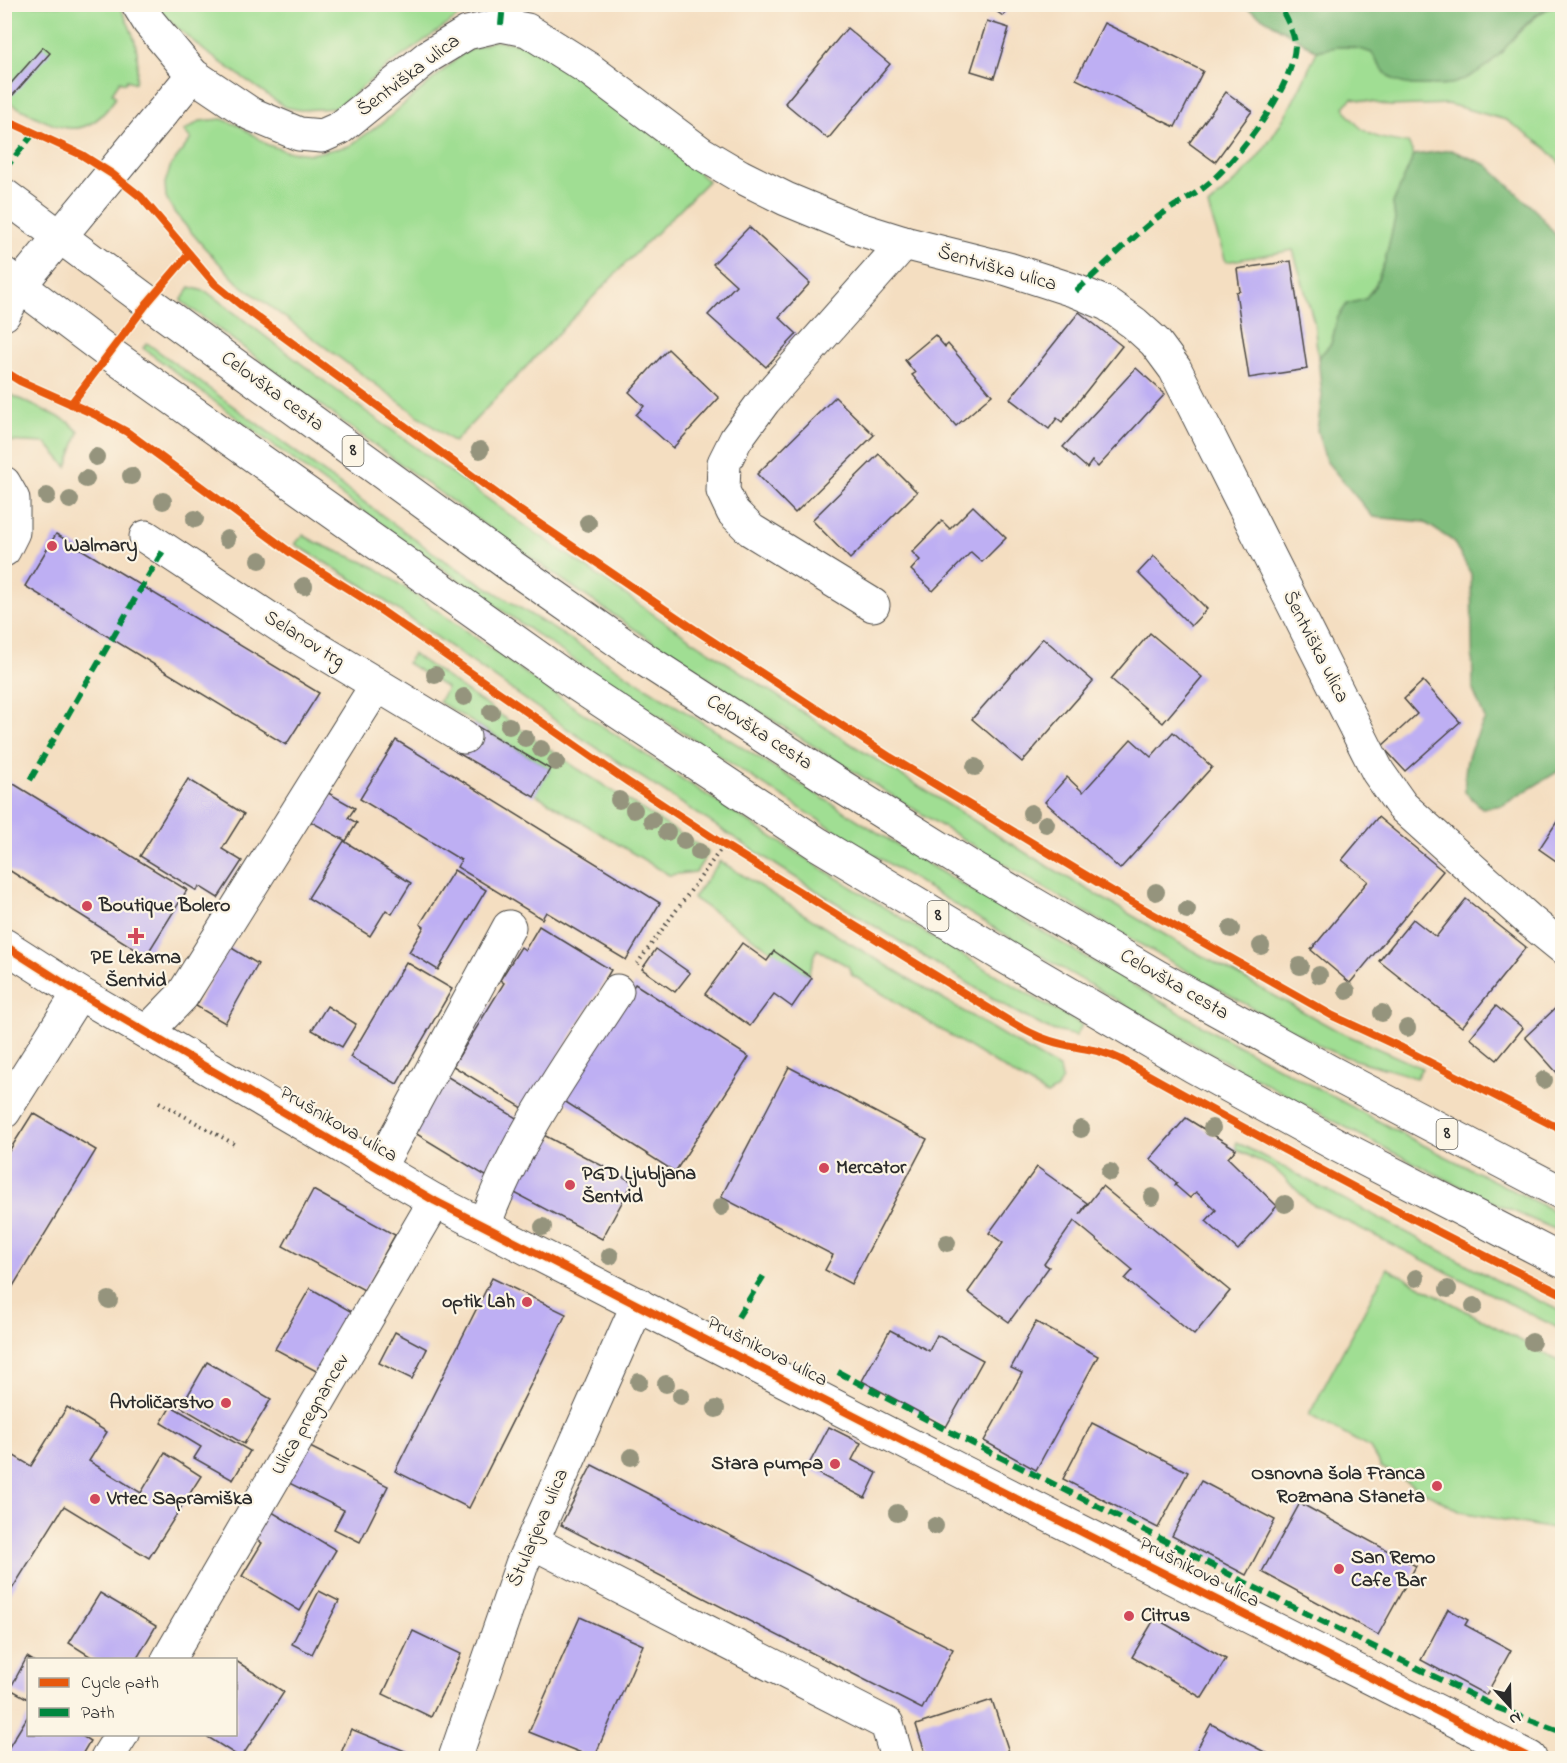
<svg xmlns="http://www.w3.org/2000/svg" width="1567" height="1763" font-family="'Indie Flower',sans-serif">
	<rect width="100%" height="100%" fill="#fcf5e5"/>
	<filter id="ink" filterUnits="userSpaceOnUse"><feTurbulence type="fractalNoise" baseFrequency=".0167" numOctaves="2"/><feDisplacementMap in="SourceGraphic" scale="12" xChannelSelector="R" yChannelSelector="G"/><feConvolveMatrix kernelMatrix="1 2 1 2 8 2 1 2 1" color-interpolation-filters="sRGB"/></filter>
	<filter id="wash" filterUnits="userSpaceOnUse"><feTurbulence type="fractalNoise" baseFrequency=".008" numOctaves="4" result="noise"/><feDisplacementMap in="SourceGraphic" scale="24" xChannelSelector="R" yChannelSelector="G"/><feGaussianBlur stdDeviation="1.35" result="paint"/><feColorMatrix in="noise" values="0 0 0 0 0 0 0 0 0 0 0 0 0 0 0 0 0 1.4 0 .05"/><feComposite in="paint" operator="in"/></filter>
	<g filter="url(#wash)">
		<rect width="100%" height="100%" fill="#f4dec1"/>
		<g fill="#a0de93" stroke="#66845f" stroke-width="1.5">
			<path d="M5 5H119C134 33 142 51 135 83L127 80 125 83 120 81 112 93 116 97C82 152 50 122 5 101Z"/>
			<path d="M155 5H475L388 66 337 108 300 110 285 107 206 52 160 13Z"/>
			<path d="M1554 5H1562V166L1545 147 1506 120 1448 104 1390 106 1352 98 1344 107C1360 136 1378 139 1408 143L1414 155 1393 203 1395 219 1385 261 1375 286 1365 299 1338 317 1331 344 1318 358 1314 322 1293 250 1226 262 1208 206C1223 192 1239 179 1252 164 1280 131 1299 91 1317 51 1339 45 1350 45 1372 53 1384 77 1395 86 1423 85 1433 84 1446 86 1456 82 1490 70 1505 43 1531 21 1537 15 1546 10 1554 5Z"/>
			<path d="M493 41 528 44 629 112 708 181 619 270 454 442 238 283 204 247 174 212 166 197 165 183 171 165 191 139 184 131 200 121 222 119 240 126 268 145 286 151 311 154 349 146 382 123 465 52Z"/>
			<path d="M190 287 207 292 332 387 510 515 669 625 851 744 1029 855 1179 943 1338 1031 1422 1068 1416 1078C1387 1067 1355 1063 1326 1049 1099 924 877 791 661 647 497 538 339 419 181 301Z"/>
			<path d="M147 343 439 557 931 866 1213 1032 1421 1144 1562 1215V1232C1492 1204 1425 1169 1358 1134 1283 1094 1210 1053 1137 1012 937 897 742 774 552 645 413 550 278 449 143 348Z"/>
			<path d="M7 393 69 422 79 432 67 467 46 443 5 441V398Z"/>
			<path d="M303 535C326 550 352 555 376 568 444 614 509 663 577 709 742 820 910 927 1082 1025L1076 1036 1048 1029 1012 1010 804 883 566 728 365 587 295 544Z"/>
			<path d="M413 654 578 769 709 852 696 872 669 875 535 794 550 769 439 702 447 688 407 663Z"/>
			<path d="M720 861 846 941 1060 1069 1062 1079 1057 1089 1047 1095 852 975 848 966 817 949 808 975 693 898Z"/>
			<path d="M1236 1142 1500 1282 1562 1312V1330L1310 1203 1275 1169 1236 1149Z"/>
			<path d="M1387 1268 1562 1363V1512L1553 1529 1461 1512 1381 1467 1370 1448 1309 1415Z"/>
		</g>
		<g fill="#80bd7d" stroke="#567454" stroke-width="1.5">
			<path d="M1242 5H1558C1534 8 1514 39 1499 55 1487 67 1471 77 1455 83 1446 86 1433 84 1423 85 1395 86 1385 77 1372 53 1350 45 1339 45 1317 51Z"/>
			<path d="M1451 150 1487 165 1538 213 1562 243V769L1503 805 1482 808 1465 792C1463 759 1471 748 1485 719L1473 690 1471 574 1453 541 1424 522 1373 517 1326 461 1317 430 1322 396 1318 358 1331 344 1338 317 1347 304 1365 299 1375 286 1385 261 1395 219 1393 203 1414 155Z"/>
		</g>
		<g id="blocks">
			<g fill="#beaff3">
				<path d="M986 4H1010L1003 16Z"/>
				<path d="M987 21 1009 28 994 78 971 71Z"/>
				<path d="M1104 23 1203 71 1175 127 1076 79Z"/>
				<path d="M847 28 890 64 828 139 785 103Z"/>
				<path d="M43 47 50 53 13 95 6 89Z"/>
				<path d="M1226 92 1252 111 1215 162 1189 143Z"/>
				<path d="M749 227 810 283 779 317 797 334 766 367 708 315 736 285 713 264Z"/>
				<path d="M1291 261 1307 369 1249 378 1236 292 1240 291 1237 269Z"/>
				<path d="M1079 312 1122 346 1062 422 1057 418 1049 429 1010 399Z"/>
				<path d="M935 335 945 347 948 344 992 395 956 426 912 375 915 373 905 360Z"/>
				<path d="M668 349 719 398 673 448 636 415 644 406 629 392Z"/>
				<path d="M1136 368 1165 394 1098 467 1092 461 1087 468 1063 447Z"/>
				<path d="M835 397 874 435 795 513 757 474Z"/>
				<path d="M879 454 917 492 850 559 812 520Z"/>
				<path d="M973 506 1006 538 982 562 971 552 933 591 911 570 920 560 912 552 942 521 950 529Z"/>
				<path d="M56 534 319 693 286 745 25 586Z"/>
				<path d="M1154 556 1207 609 1191 626 1138 573Z"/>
				<path d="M1150 633 1202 677 1163 723 1111 679Z"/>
				<path d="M1043 638 1093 681 1022 762 972 719Z"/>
				<path d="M1423 681 1460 722 1405 771 1382 746 1417 714 1404 699Z"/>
				<path d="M473 724 550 769 534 797 456 752Z"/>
				<path d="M1173 732 1212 767 1120 869 1045 802 1067 777 1083 792 1131 739 1151 757Z"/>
				<path d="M396 740 660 903 626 960 546 912 542 919 457 867 461 860 360 799Z"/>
				<path d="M4 778 187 890 146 956 4 867Z"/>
				<path d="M188 779 244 814 222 849 242 861 218 898 199 886 197 891 140 856Z"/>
				<path d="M323 790 355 808 348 818 357 823 346 841 306 819Z"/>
				<path d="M1562 814V865L1539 849Z"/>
				<path d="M1378 817 1443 871 1350 983 1311 950 1368 881 1342 860Z"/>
				<path d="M344 841 411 883 392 914 386 910 370 936 308 898Z"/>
				<path d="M454 870 486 890 438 970 409 952 424 927 420 924Z"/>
				<path d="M1466 899 1526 947 1462 1027 1379 961 1413 919 1436 937Z"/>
				<path d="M539 926 611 970 526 1110 453 1066 504 983 500 980 521 947 525 950Z"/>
				<path d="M742 943 767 961 774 951 812 978 792 1007 774 994 750 1026 705 994Z"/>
				<path d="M230 947 258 964 225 1023 196 1006Z"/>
				<path d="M656 949 690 973 675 992 642 969Z"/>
				<path d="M406 962 452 989 397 1084 350 1057Z"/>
				<path d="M635 984 749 1057 675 1172 561 1099Z"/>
				<path d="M1562 1002V1072L1559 1075 1525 1037Z"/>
				<path d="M327 1006 356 1024 342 1047 312 1030Z"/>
				<path d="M1496 1006 1523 1028 1497 1060 1470 1038Z"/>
				<path d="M789 1067 927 1139 851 1284 825 1270 833 1255 721 1197Z"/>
				<path d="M443 1074 523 1122 489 1178 410 1130Z"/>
				<path d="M33 1113 96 1150 4 1301V1159Z"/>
				<path d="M1186 1118 1236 1149 1228 1158 1277 1206 1238 1250 1206 1221 1216 1210 1196 1192 1190 1198 1175 1185 1177 1183 1150 1159Z"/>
				<path d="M538 1132 633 1182 602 1239 507 1189Z"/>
				<path d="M1037 1167 1087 1203 1080 1214 1102 1186 1230 1291 1194 1335 1125 1279 1133 1270 1074 1221 1044 1264 1049 1267 1009 1322 968 1292 1003 1243 989 1233Z"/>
				<path d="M313 1190 395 1235 364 1290 283 1246Z"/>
				<path d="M492 1278 566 1314 469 1508 395 1471Z"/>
				<path d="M310 1288 352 1312 318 1372 275 1349Z"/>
				<path d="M1036 1322 1098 1356 1036 1470 984 1441 1022 1373 1011 1368Z"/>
				<path d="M890 1330 929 1351 937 1335 983 1360 946 1427 862 1381Z"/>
				<path d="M395 1332 427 1349 412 1379 379 1363Z"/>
				<path d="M207 1362 271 1399 244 1444 181 1407Z"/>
				<path d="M171 1406 250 1451 233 1480 194 1458 201 1447 161 1423Z"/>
				<path d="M67 1407 107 1432 89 1461 141 1493 165 1453 201 1476 149 1558 64 1506 4 1602V1450L31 1466Z"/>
				<path d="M1092 1423 1188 1472 1158 1528 1063 1479Z"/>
				<path d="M829 1427 861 1443 852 1460 877 1473 865 1498 807 1468Z"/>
				<path d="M304 1444 388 1486 360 1542 334 1529 344 1510 285 1481Z"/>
				<path d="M592 1465 953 1649 922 1709 561 1525Z"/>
				<path d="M1201 1481 1275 1520 1246 1575 1172 1536Z"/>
				<path d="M1300 1503 1416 1566 1378 1635 1262 1572Z"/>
				<path d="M267 1509 336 1550 300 1611 242 1576 262 1543 251 1536Z"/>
				<path d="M319 1591 339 1601 312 1654 292 1644Z"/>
				<path d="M100 1593 156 1626 136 1660H96L69 1643Z"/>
				<path d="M1448 1609 1468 1620 1465 1625 1511 1650 1486 1695 1421 1660Z"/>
				<path d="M580 1617 643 1645 594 1758 529 1732Z"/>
				<path d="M1155 1618 1226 1659 1202 1698 1132 1657Z"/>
				<path d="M413 1631 461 1654 431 1717 383 1694Z"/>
				<path d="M27 1657 32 1660H28V1699L10 1689Z"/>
				<path d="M236 1661 284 1692 241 1758 203 1734H236Z"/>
				<path d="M992 1700 1011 1758H927L916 1725Z"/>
				<path d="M28 1716V1734H79L90 1741 80 1758H4V1755Z"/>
				<path d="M1211 1724 1276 1758H1192Z"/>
				<path d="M351 1729 422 1758H339Z"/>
			</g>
		</g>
	</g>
	<g filter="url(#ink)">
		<use href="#blocks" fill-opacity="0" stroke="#494642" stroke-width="1.5"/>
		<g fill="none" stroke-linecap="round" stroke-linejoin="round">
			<defs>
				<g id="minor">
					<path d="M138 4 149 22 193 75 251 114 299 134 322 136 340 128 429 56 467 33 501 25 527 30 589 69 701 153 740 176 786 199 856 228 904 243 1008 269 1076 291 1107 304 1134 323 1155 342 1175 369 1378 772 1402 806 1530 921 1562 947"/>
					<path d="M4 314 20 285 193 75"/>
					<path d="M4 483 13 499V532L4 550"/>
					<path d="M146 537 288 631 464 737"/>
					<path d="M873 605 751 530 733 512 723 491 724 463 736 439 764 401 904 243"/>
					<path d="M4 945 79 993 435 1201 957 1469 1530 1758"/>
					<path d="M147 1032 182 996 376 686"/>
					<path d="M4 1112 79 993"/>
					<path d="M379 1168 509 927"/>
					<path d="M484 1226C514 1141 568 1066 617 991"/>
					<path d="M532 1542 887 1724 897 1758"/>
					<path d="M168 1660 435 1201"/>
					<path d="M107 1758 122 1734"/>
					<path d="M455 1758 522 1564 638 1304"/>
				</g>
				<g id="major">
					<path d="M4 195 148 302 514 568 647 661 831 780 972 868 1158 977 1332 1073 1562 1193"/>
					<path d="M4 274 109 353 564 676 818 844 1004 956 1193 1066 1339 1146 1562 1261"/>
				</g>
			</defs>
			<use href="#minor" stroke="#494642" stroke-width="35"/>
			<use href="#major" stroke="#494642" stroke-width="35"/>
			<g stroke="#494642" stroke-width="4" stroke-dasharray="1.5 4.5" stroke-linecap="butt">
				<path d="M637 964 724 845"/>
				<path d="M159 1102 236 1145"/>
			</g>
			<use href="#minor" stroke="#fff" stroke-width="33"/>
			<use href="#major" stroke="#fff" stroke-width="33"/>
			<g stroke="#00873e" stroke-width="6" stroke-dasharray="12 6" stroke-linecap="butt">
				<path d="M501 25 503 4"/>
				<path d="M4 170 34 133"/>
				<path d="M1076 291C1102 268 1127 242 1154 220 1171 206 1192 198 1208 184 1239 158 1293 88 1295 46 1296 36 1284 12 1278 4"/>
				<path d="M30 780 164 549"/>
				<path d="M738 1317 766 1272"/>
				<path d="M838 1372 950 1432 1123 1519 1281 1601 1498 1708 1562 1732"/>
			</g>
			<defs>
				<g id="cycleway">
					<path d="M4 119 82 155 112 174 141 197 215 284 242 306 512 505 691 627 890 757 1112 891 1333 1016 1402 1048 1562 1130"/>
					<path d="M4 371 20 381 94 414 127 432 291 553 366 600 628 782 724 845 988 1008C1008 1020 1028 1034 1051 1041 1075 1049 1095 1047 1120 1059 1266 1141 1412 1221 1562 1294"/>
					<path d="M71 404 148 302 189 254"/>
					<path d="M4 945 79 993 435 1201 957 1469 1530 1758"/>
				</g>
			</defs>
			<use href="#cycleway" stroke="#fcf5e5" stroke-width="11"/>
			<use href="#cycleway" stroke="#e8590c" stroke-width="8"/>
		</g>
		<g fill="#95947d">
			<circle cx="480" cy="450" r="9"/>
			<circle cx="96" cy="457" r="9"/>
			<circle cx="131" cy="476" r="9"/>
			<circle cx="86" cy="479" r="9"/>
			<circle cx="47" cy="496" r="9"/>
			<circle cx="70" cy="500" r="9"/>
			<circle cx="163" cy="501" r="9"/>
			<circle cx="195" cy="519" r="9"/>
			<circle cx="588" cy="523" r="9"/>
			<circle cx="227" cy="539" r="9"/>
			<circle cx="260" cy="560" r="9"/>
			<circle cx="304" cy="586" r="9"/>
			<circle cx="435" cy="675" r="9"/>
			<circle cx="464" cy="697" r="9"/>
			<circle cx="491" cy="712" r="9"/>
			<circle cx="509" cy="726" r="9"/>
			<circle cx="525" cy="738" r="9"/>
			<circle cx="541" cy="749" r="9"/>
			<circle cx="556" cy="762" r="9"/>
			<circle cx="975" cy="767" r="9"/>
			<circle cx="619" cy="800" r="9"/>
			<circle cx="634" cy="810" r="9"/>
			<circle cx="1031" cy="813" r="9"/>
			<circle cx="652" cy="820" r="9"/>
			<circle cx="1046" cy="824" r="9"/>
			<circle cx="667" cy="832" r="9"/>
			<circle cx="684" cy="841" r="9"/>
			<circle cx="699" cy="852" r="9"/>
			<circle cx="1156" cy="892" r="9"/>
			<circle cx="1187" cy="910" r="9"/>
			<circle cx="1231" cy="929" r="9"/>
			<circle cx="1261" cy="946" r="9"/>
			<circle cx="1300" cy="966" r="9"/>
			<circle cx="1319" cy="975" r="9"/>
			<circle cx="1347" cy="991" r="9"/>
			<circle cx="1382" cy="1013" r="9"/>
			<circle cx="1407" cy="1028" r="9"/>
			<circle cx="1544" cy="1080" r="9"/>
			<circle cx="1212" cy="1128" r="9"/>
			<circle cx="1081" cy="1129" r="9"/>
			<circle cx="1110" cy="1172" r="9"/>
			<circle cx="1152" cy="1197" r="9"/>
			<circle cx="1285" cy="1204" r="9"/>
			<circle cx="721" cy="1207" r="9"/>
			<circle cx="543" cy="1227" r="9"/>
			<circle cx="947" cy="1243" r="9"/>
			<circle cx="610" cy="1256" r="9"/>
			<circle cx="1416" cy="1278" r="9"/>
			<circle cx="1448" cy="1289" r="9"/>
			<circle cx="109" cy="1300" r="9"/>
			<circle cx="1474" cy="1306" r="9"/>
			<circle cx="1532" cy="1342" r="9"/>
			<circle cx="639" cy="1382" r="9"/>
			<circle cx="666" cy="1384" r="9"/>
			<circle cx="681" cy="1396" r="9"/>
			<circle cx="716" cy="1409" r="9"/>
			<circle cx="631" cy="1457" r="9"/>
			<circle cx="897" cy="1513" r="9"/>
			<circle cx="935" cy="1526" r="9"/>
		</g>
	</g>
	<g fill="#d1495b" stroke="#fcf5e5" stroke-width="2">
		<circle cx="52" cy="546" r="6"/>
		<circle cx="87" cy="906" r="6"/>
		<path d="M133 927h6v6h6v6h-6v6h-6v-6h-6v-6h6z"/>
		<circle cx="824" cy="1168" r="6"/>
		<circle cx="570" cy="1185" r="6"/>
		<circle cx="527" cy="1302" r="6"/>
		<circle cx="226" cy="1403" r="6"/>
		<circle cx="835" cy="1464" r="6"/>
		<circle cx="1437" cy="1486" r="6"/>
		<circle cx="95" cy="1499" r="6"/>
		<circle cx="1339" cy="1569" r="6"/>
		<circle cx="1129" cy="1616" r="6"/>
	</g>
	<g text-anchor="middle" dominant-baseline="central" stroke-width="4.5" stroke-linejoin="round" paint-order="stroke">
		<g fill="#fcf5e5" stroke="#6a6863" stroke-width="1.5">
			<rect x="342.5" y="436" width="21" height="30" rx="4.5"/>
			<rect x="927.5" y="901" width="21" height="30" rx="4.5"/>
			<rect x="1436.5" y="1119" width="21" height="30" rx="4.5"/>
		</g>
		<g font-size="18" font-weight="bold" fill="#2b2b2b">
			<text x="353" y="451">8</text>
			<text x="938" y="916">8</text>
			<text x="1447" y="1134">8</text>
		</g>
		<g font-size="20" fill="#2b2b2b" stroke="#fcf5e5">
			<text transform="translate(409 76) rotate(-37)">Šentviška ulica</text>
			<text transform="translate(997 269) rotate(16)">Šentviška ulica</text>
			<text transform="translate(272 392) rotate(36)">Celovška cesta</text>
			<text transform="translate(304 640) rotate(32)">Selanov trg</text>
			<text transform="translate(1315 647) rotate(63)">Šentviška ulica</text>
			<text transform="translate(759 733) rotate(33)">Celovška cesta</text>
			<text transform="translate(1174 985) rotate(30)">Celovška cesta</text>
			<text transform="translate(338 1125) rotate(30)">Prušnikova ulica</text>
			<text transform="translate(767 1352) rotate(27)">Prušnikova ulica</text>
			<text transform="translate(311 1415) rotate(-60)">Ulica pregnancev</text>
			<text transform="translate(539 1528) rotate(-67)">Štularjeva ulica</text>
			<text transform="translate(1199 1573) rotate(27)">Prušnikova ulica</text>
		</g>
		<g font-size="20" font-weight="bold" fill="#2b2b2b" stroke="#fcf5e5" text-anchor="start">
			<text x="64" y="546">Walmary</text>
			<text x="99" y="906">Boutique Bolero</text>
			<text x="136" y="958" text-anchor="middle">PE Lekarna<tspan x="136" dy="23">Šentvid</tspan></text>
			<text x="836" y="1168">Mercator</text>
			<text x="582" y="1174">PGD Ljubljana<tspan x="582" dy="23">Šentvid</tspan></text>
			<text x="515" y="1302" text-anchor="end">optik Lah</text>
			<text x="214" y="1403" text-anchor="end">Avtoličarstvo</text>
			<text x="823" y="1464" text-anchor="end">Stara pumpa</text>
			<text x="1425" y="1474" text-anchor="end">Osnovna šola Franca<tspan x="1425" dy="23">Rozmana Staneta</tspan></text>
			<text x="107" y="1499">Vrtec Sapramiška</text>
			<text x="1351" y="1558">San Remo<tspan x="1351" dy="23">Cafe Bar</tspan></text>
			<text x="1141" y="1616">Citrus</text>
		</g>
	</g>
	<rect width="1567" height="1763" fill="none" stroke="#fcf5e5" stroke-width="24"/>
	<rect x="27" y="1658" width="210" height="78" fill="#fcf5e5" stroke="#a8a49b" stroke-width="1.5"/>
	<rect x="39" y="1678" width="30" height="9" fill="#e8590c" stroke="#a8a49b" stroke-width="1.5"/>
	<text x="81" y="1688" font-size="18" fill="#2b2b2b">Cycle path</text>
	<rect x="39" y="1708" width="30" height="9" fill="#00873e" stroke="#a8a49b" stroke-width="1.5"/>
	<text x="81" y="1718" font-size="18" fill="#2b2b2b">Path</text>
	<g transform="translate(1510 1706) rotate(158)" stroke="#fcf5e5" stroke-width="4.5" paint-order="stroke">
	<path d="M0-4.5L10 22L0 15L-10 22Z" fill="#2b2b2b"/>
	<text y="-9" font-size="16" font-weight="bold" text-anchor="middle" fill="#2b2b2b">N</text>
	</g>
</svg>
